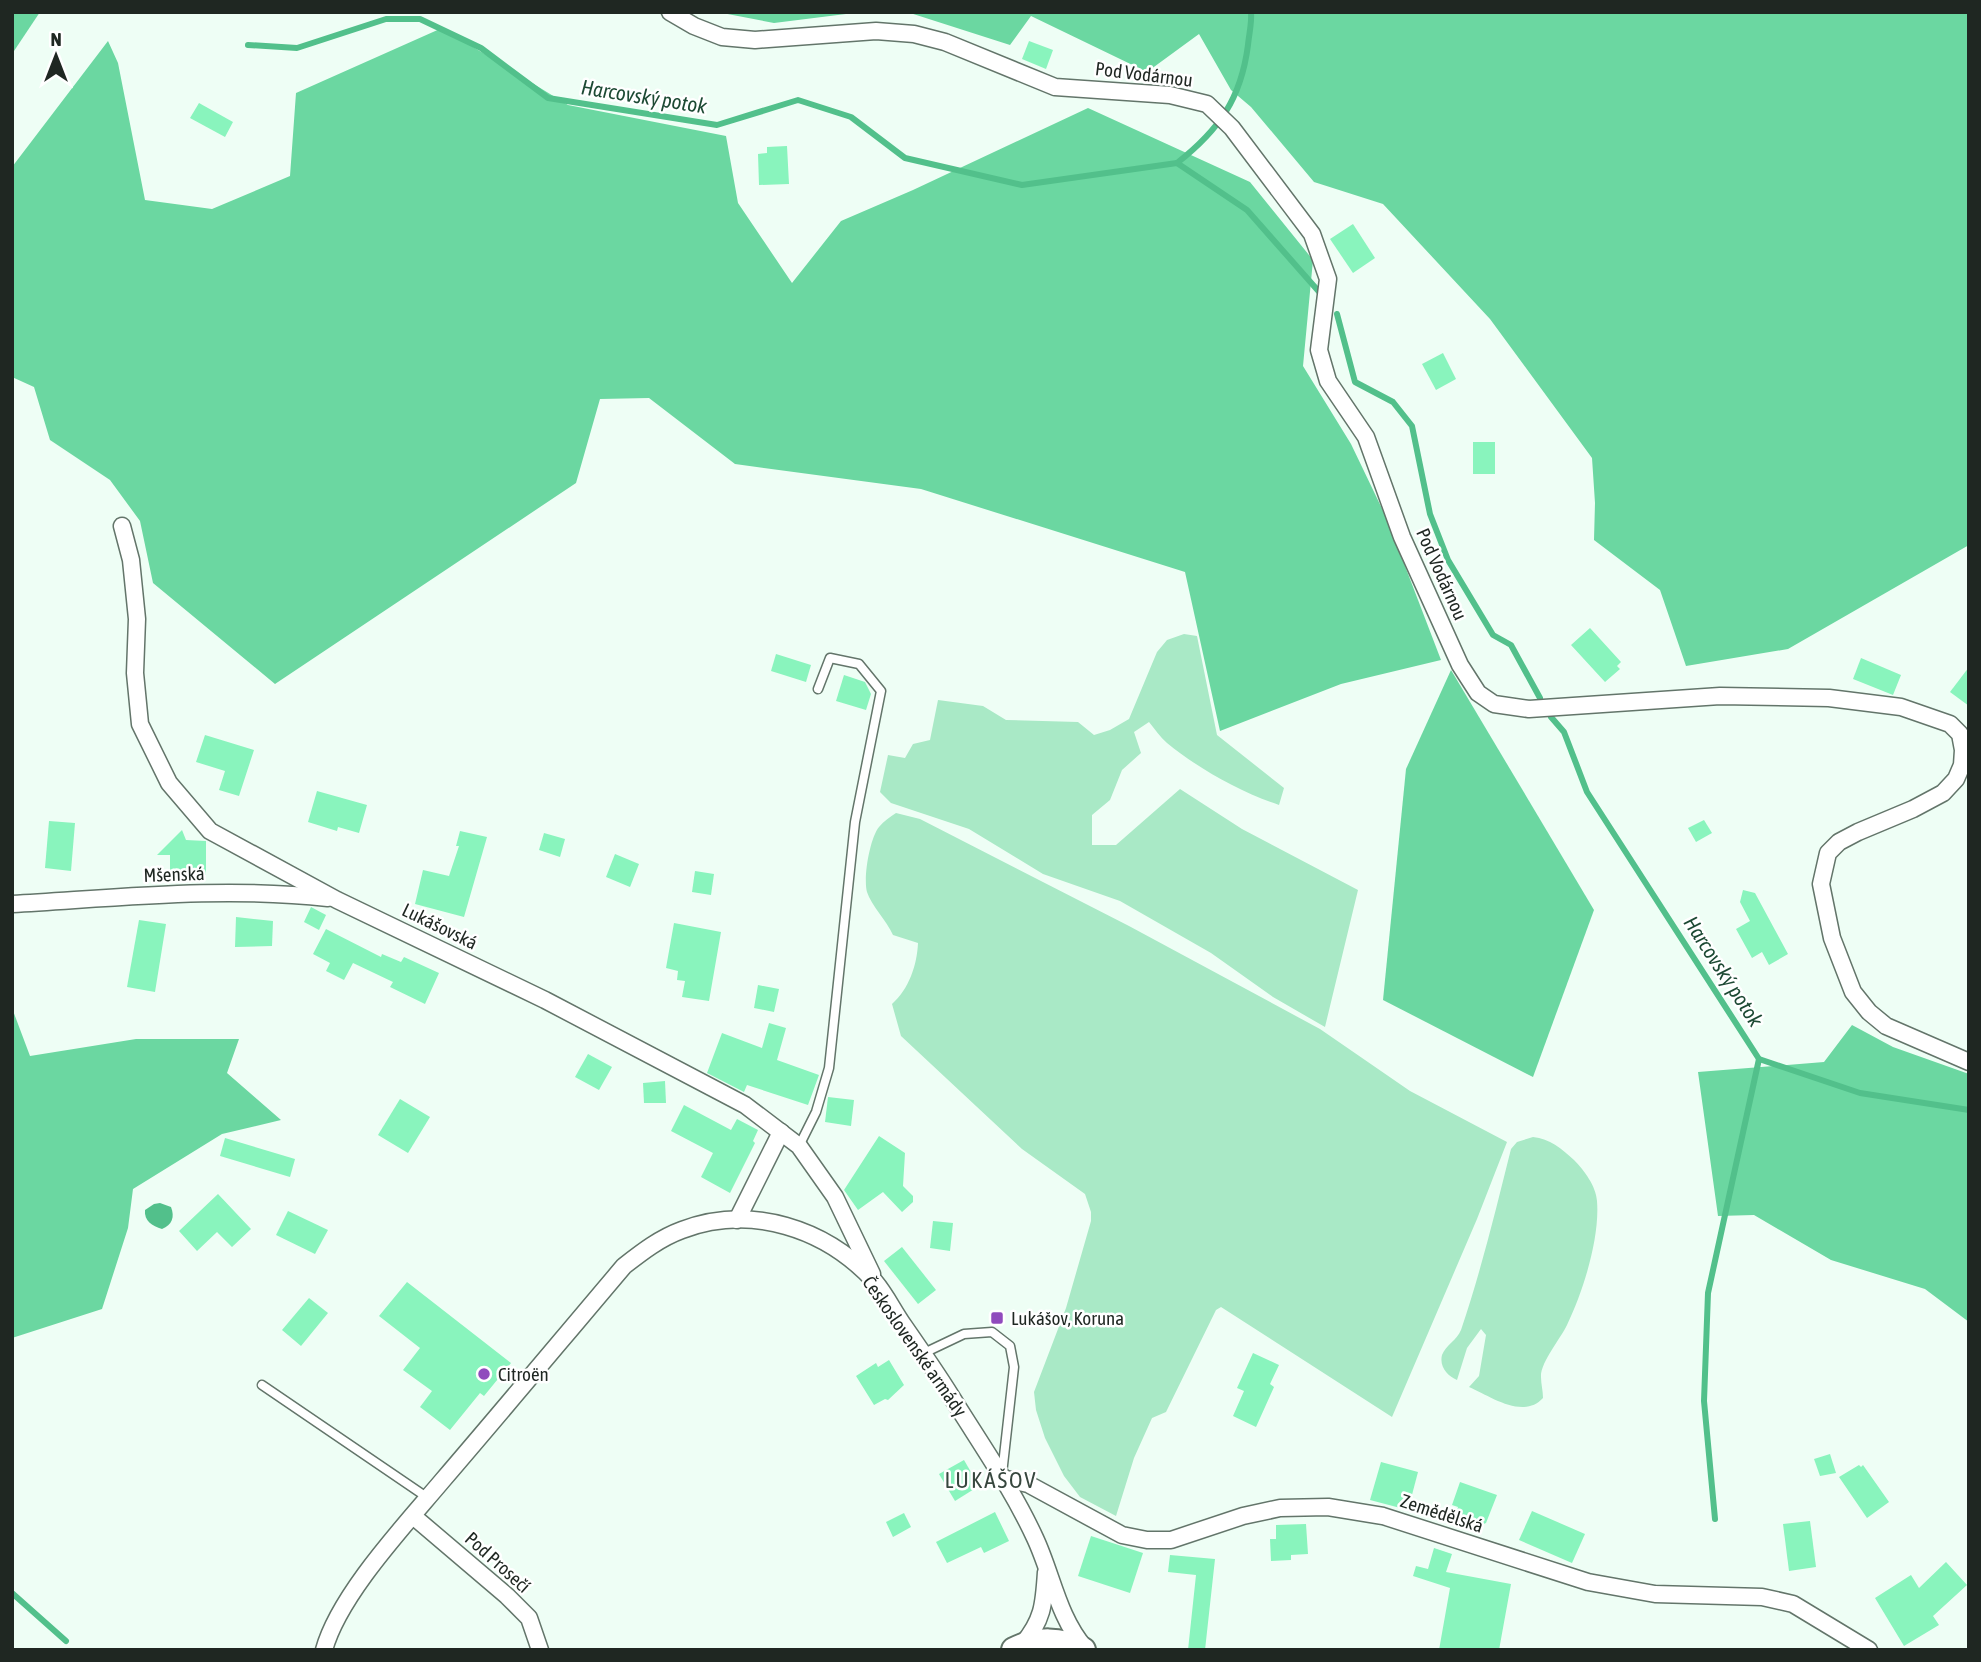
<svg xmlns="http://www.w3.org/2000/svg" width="1981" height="1662" font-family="'Asap Condensed',sans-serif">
	<rect width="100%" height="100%" fill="#eefef5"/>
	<g fill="#a9e9c6">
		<path d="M1184 634 1197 636 1217 735 1284 788 1279 805C1240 792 1199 769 1167 743 1160 737 1155 729 1149 722L1134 732 1141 753 1122 770 1110 800 1092 815V845H1116L1180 789 1242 829 1358 890 1325 1027 1273 997 1211 953 1120 901 1043 874 969 829 891 803 880 792 888 755 905 758 913 744 930 740 938 700 983 706 1006 720 1078 722 1094 735 1110 730 1129 719 1157 652 1167 640Z"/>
		<path d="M896 813 920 819 1129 926 1320 1029 1410 1091 1507 1142 1477 1219 1392 1417 1221 1307 1216 1310 1166 1412 1152 1418 1134 1458 1116 1516 1080 1497 1064 1476 1045 1438 1036 1410 1034 1392 1066 1308 1091 1221V1212L1085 1194 1022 1149 901 1036 892 1004C909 989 917 965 918 943L893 935C887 921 871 905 867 892 863 877 870 838 879 827 884 821 890 817 896 813Z"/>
		<path d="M1533 1137C1550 1139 1561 1148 1574 1160 1584 1170 1596 1186 1597 1201 1600 1238 1583 1292 1567 1325 1561 1338 1540 1363 1541 1377 1541 1384 1543 1391 1543 1398 1523 1420 1490 1396 1469 1387L1479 1376 1486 1335 1481 1329 1467 1348 1457 1380C1448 1376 1439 1367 1442 1355 1446 1345 1457 1340 1461 1330 1481 1271 1496 1209 1511 1149L1517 1142Z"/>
	</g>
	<g fill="#6bd7a1">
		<path d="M12 12H40L12 54Z"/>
		<path d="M717 12H862L774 23Z"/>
		<path d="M907 12H1969V545L1788 649 1686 666 1660 590 1594 540 1595 503 1592 458 1490 319 1383 204 1314 182 1251 107 1231 90 1199 34 1147 72 1031 16 1010 45Z"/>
		<path d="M442 28 568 105 726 136 738 203 792 283 841 221 913 190 1088 108 1250 182 1313 260 1303 366 1351 444 1387 519 1441 660 1341 684 1220 731 1185 572 921 489 735 464 649 398 600 399 576 483 275 684 153 583 140 521 110 480 50 440 34 387 12 377V167L108 41 118 63 145 200 212 209 290 176 296 93Z"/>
		<path d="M1451 670 1594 910 1533 1077 1383 1000 1406 769Z"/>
		<path d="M12 1008 30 1056 136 1039H239L227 1073 281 1120 222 1134 133 1189 128 1228 102 1309 12 1338Z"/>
		<path d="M1852 1025 1893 1047 1969 1074V1322L1925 1289 1831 1260 1754 1215 1718 1216 1698 1072 1824 1062Z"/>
	</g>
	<path fill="#52c08b" d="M160 1203 171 1207C175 1217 172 1225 162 1229 152 1226 144 1221 145 1210L154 1204Z"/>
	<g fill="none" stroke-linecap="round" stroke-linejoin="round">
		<g stroke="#52c08b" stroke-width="6">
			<path d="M248 45 297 48 386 19H420L481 48 548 98 717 125 798 100 851 117 905 158 1022 185 1177 163 1247 210 1321 294"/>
			<path d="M1177 163C1219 130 1241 99 1248 45 1249 34 1252 23 1251 12"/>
			<path d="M1337 314 1355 382 1393 402 1412 426 1430 514 1448 560 1493 635 1511 645 1540 698"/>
			<path d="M1551 717 1564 732 1587 792 1759 1059 1860 1093 1969 1110"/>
			<path d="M1715 1519 1704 1401 1708 1293 1759 1059"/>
			<path d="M12 1593 66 1641"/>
		</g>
	</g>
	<g fill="#89f4bd">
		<path d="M1029 41 1053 50 1046 69 1022 59Z"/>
		<path d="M199 103 233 122 225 137 190 118Z"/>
		<path d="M787 146 789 184 759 185 758 154 767 153V147Z"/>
		<path d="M1353 224 1375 258 1353 273 1330 239Z"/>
		<path d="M1443 353 1456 379 1436 390 1422 364Z"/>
		<rect x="1473" y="442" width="22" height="32"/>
		<path d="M1590 628 1621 662 1617 666 1620 669 1605 682 1571 645Z"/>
		<path d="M776 654 811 665 806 682 771 671Z"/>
		<path d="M1861 658 1901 675 1893 695 1853 679Z"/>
		<path d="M1969 667V706L1950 692Z"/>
		<path d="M844 675 865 682 871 694 866 710 836 701Z"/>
		<path d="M205 735 254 750 239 796 219 790 225 771 196 762Z"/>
		<path d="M317 791 367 805 359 833 338 827 337 831 308 822Z"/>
		<path d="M1704 820 1712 833 1696 842 1688 828Z"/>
		<path d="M49 821 75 823 71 871 45 868Z"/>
		<path d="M182 830 186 840 206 841V875H170V855H157Z"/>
		<path d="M460 831 487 837 464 917 415 904 423 870 449 876 459 846H456Z"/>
		<path d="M544 833 565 839 560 857 539 850Z"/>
		<path d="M615 854 639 864 630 887 606 877Z"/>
		<path d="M695 871 714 874 711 895 692 892Z"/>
		<path d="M1743 890 1755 893 1788 954 1769 965 1762 952 1752 958 1736 929 1750 921 1740 902Z"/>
		<path d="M311 907 326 915 319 930 304 922Z"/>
		<path d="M236 917 273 921 272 946 235 947Z"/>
		<path d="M139 920 166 924 155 992 127 987Z"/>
		<path d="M674 923 721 932 709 1001 682 997 685 981 677 980 678 971 666 968Z"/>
		<path d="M326 929 381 957 382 954 401 962 404 957 439 973 425 1004 390 987 393 982 353 963 344 980 326 971 330 963 313 954Z"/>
		<path d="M758 985 779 989 774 1012 754 1008Z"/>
		<path d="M769 1023 786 1028 777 1060 819 1075 808 1105 747 1085 744 1092 707 1073 722 1033 762 1048Z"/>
		<path d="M588 1054 612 1067 599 1090 575 1077Z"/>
		<path d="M665 1081 666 1103H644L643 1083Z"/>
		<path d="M828 1097 854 1100 851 1126 825 1122Z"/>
		<path d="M400 1099 430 1117 408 1153 378 1135Z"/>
		<path d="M684 1105 731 1130 737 1119 758 1130 753 1141 755 1143 730 1193 701 1177 713 1153 671 1131Z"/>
		<path d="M879 1136 905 1153 903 1186 913 1196V1202L902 1212 883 1192 858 1210 844 1190Z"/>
		<path d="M225 1138 295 1159 290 1177 220 1156Z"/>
		<path d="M218 1194 251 1229 232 1247 217 1232 197 1251 179 1231Z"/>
		<path d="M288 1211 328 1230 315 1254 276 1235Z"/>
		<path d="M933 1221 953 1223 950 1251 930 1248Z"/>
		<path d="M902 1247 936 1290 918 1304 884 1261Z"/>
		<path d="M407 1282 511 1363 484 1396 480 1393 450 1430 420 1407 432 1391 403 1370 420 1348 379 1316Z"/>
		<path d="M309 1298 328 1313 301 1346 282 1330Z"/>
		<path d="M1253 1353 1279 1365 1270 1384 1274 1387 1256 1427 1233 1416 1244 1391 1237 1388Z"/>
		<path d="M889 1360 904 1385 888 1400 885 1399 874 1405 856 1376 876 1363 878 1367Z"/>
		<path d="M1830 1454 1836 1473 1820 1476 1814 1459Z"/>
		<path d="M964 1460 979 1486 955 1501 939 1474Z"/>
		<path d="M1381 1462 1418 1472 1408 1510 1370 1500Z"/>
		<path d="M1859 1465 1861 1467 1863 1465 1889 1502 1867 1518 1839 1477Z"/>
		<path d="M1460 1482 1497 1495 1486 1523 1472 1529 1471 1521 1456 1515 1458 1507 1452 1505Z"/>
		<path d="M1532 1511 1585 1534 1572 1563 1519 1540Z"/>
		<path d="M995 1512 1009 1541 984 1553 981 1547 947 1563 936 1542Z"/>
		<path d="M904 1513 911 1527 893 1537 886 1522Z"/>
		<path d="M1810 1521 1816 1567 1789 1571 1783 1524Z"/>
		<path d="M1306 1524 1308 1554 1291 1555V1560L1271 1561 1270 1539H1276V1525Z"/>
		<path d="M1091 1536 1143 1553 1130 1593 1078 1576Z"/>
		<path d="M1434 1548 1452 1554 1446 1572 1511 1584 1499 1650H1439L1450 1588 1413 1576 1416 1566 1428 1569Z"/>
		<path d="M1170 1555 1215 1559 1205 1650H1188L1196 1575 1168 1572Z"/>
		<path d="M1946 1562 1967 1585 1933 1616 1939 1625 1904 1646 1875 1598 1911 1575 1919 1588Z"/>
	</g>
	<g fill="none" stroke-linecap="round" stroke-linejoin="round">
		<defs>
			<g id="lane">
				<path d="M799 1146 816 1112 829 1068 855 822 881 691 859 664 830 658 818 689"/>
				<path d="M924 1353 964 1334 992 1332 1010 1346 1014 1367 1002 1474"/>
				<path d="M262 1385 428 1498"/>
			</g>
			<g id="street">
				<path d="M670 12 694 26 722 37 755 40 876 31 914 34 945 42 1055 87 1170 95 1207 104 1232 128 1312 234 1328 279 1319 350 1328 381 1366 437 1402 537 1460 665 1478 693 1494 704 1529 709 1720 696 1829 698 1901 707 1950 724 1960 734 1963 750 1962 765 1956 779 1943 793 1913 809 1858 832 1839 842 1828 853 1821 884 1832 938 1853 992 1869 1012 1886 1026 1969 1062"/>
				<path d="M122 526 131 560 137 619 135 673 140 724 169 783 210 831 337 900 545 1000 745 1105 799 1146 835 1197 872 1274"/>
				<path d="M12 904C117 898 223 886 328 898"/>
				<path d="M737 1220 781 1132"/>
				<path d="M1002 1478 1028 1484 1122 1535 1147 1540H1171L1243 1516 1280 1508 1328 1507 1383 1516 1588 1582 1655 1594 1762 1597 1793 1604 1869 1650"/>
				<path d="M413 1516 507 1596 529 1618 540 1650"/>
				<path d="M1021 1646C1043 1621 1044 1604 1046 1572"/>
				<path d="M324 1650C339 1595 405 1525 442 1481 503 1410 563 1338 624 1266 642 1252 660 1238 682 1230 751 1204 826 1228 875 1282 886 1295 894 1312 904 1326 920 1349 936 1372 951 1396 980 1443 1012 1488 1035 1538 1052 1574 1058 1617 1085 1648"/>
			</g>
			<path id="primary" d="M1014 1650C1037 1638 1061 1639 1083 1650"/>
		</defs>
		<use href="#lane" stroke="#63756a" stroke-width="11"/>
		<use href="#street" stroke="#63756a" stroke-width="19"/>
		<use href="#primary" stroke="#63756a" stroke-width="28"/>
		<use href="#lane" stroke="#fff" stroke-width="8"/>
		<use href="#street" stroke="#fff" stroke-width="16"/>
		<use href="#primary" stroke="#fff" stroke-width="24"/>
	</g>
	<g fill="#904abd" stroke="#fff" stroke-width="2.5">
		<rect x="990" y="1311" width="14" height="14" rx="3.5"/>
		<circle cx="484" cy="1374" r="7"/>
	</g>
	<g text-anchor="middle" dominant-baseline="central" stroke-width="5" stroke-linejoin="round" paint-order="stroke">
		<g font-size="19" fill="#1f2722" stroke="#fff">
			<text transform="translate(1144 74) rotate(7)">Pod Vodárnou</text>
			<text transform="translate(1442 574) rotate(66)">Pod Vodárnou</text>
			<text transform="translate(174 874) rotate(-2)">Mšenská</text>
			<text transform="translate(440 926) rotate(26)">Lukášovská</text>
			<text transform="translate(915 1346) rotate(55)">Československé armády</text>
			<text transform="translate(1442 1513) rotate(18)">Zemědělská</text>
			<text transform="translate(498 1562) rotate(42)">Pod Prosečí</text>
		</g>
		<g font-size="19" fill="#1f2722" stroke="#fff" text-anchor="start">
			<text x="1011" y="1318">Lukášov, Koruna</text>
			<text x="498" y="1374">Citroën</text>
		</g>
		<g font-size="21" font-style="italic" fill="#1d4a34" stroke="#fff">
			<text transform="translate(644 96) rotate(9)">Harcovský potok</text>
			<text transform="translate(1724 971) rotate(57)">Harcovský potok</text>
		</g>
		<g font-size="23" letter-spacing="2" fill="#37473e" stroke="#fff">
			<text x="991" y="1480">LUKÁŠOV</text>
		</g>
	</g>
	<rect width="1981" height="1662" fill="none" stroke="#1f2722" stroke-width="28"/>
	<g transform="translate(56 56)" stroke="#ffffff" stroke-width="5" paint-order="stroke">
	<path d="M0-5L12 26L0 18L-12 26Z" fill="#1f2722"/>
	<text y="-10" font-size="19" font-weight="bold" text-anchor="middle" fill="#1f2722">N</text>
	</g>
</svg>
